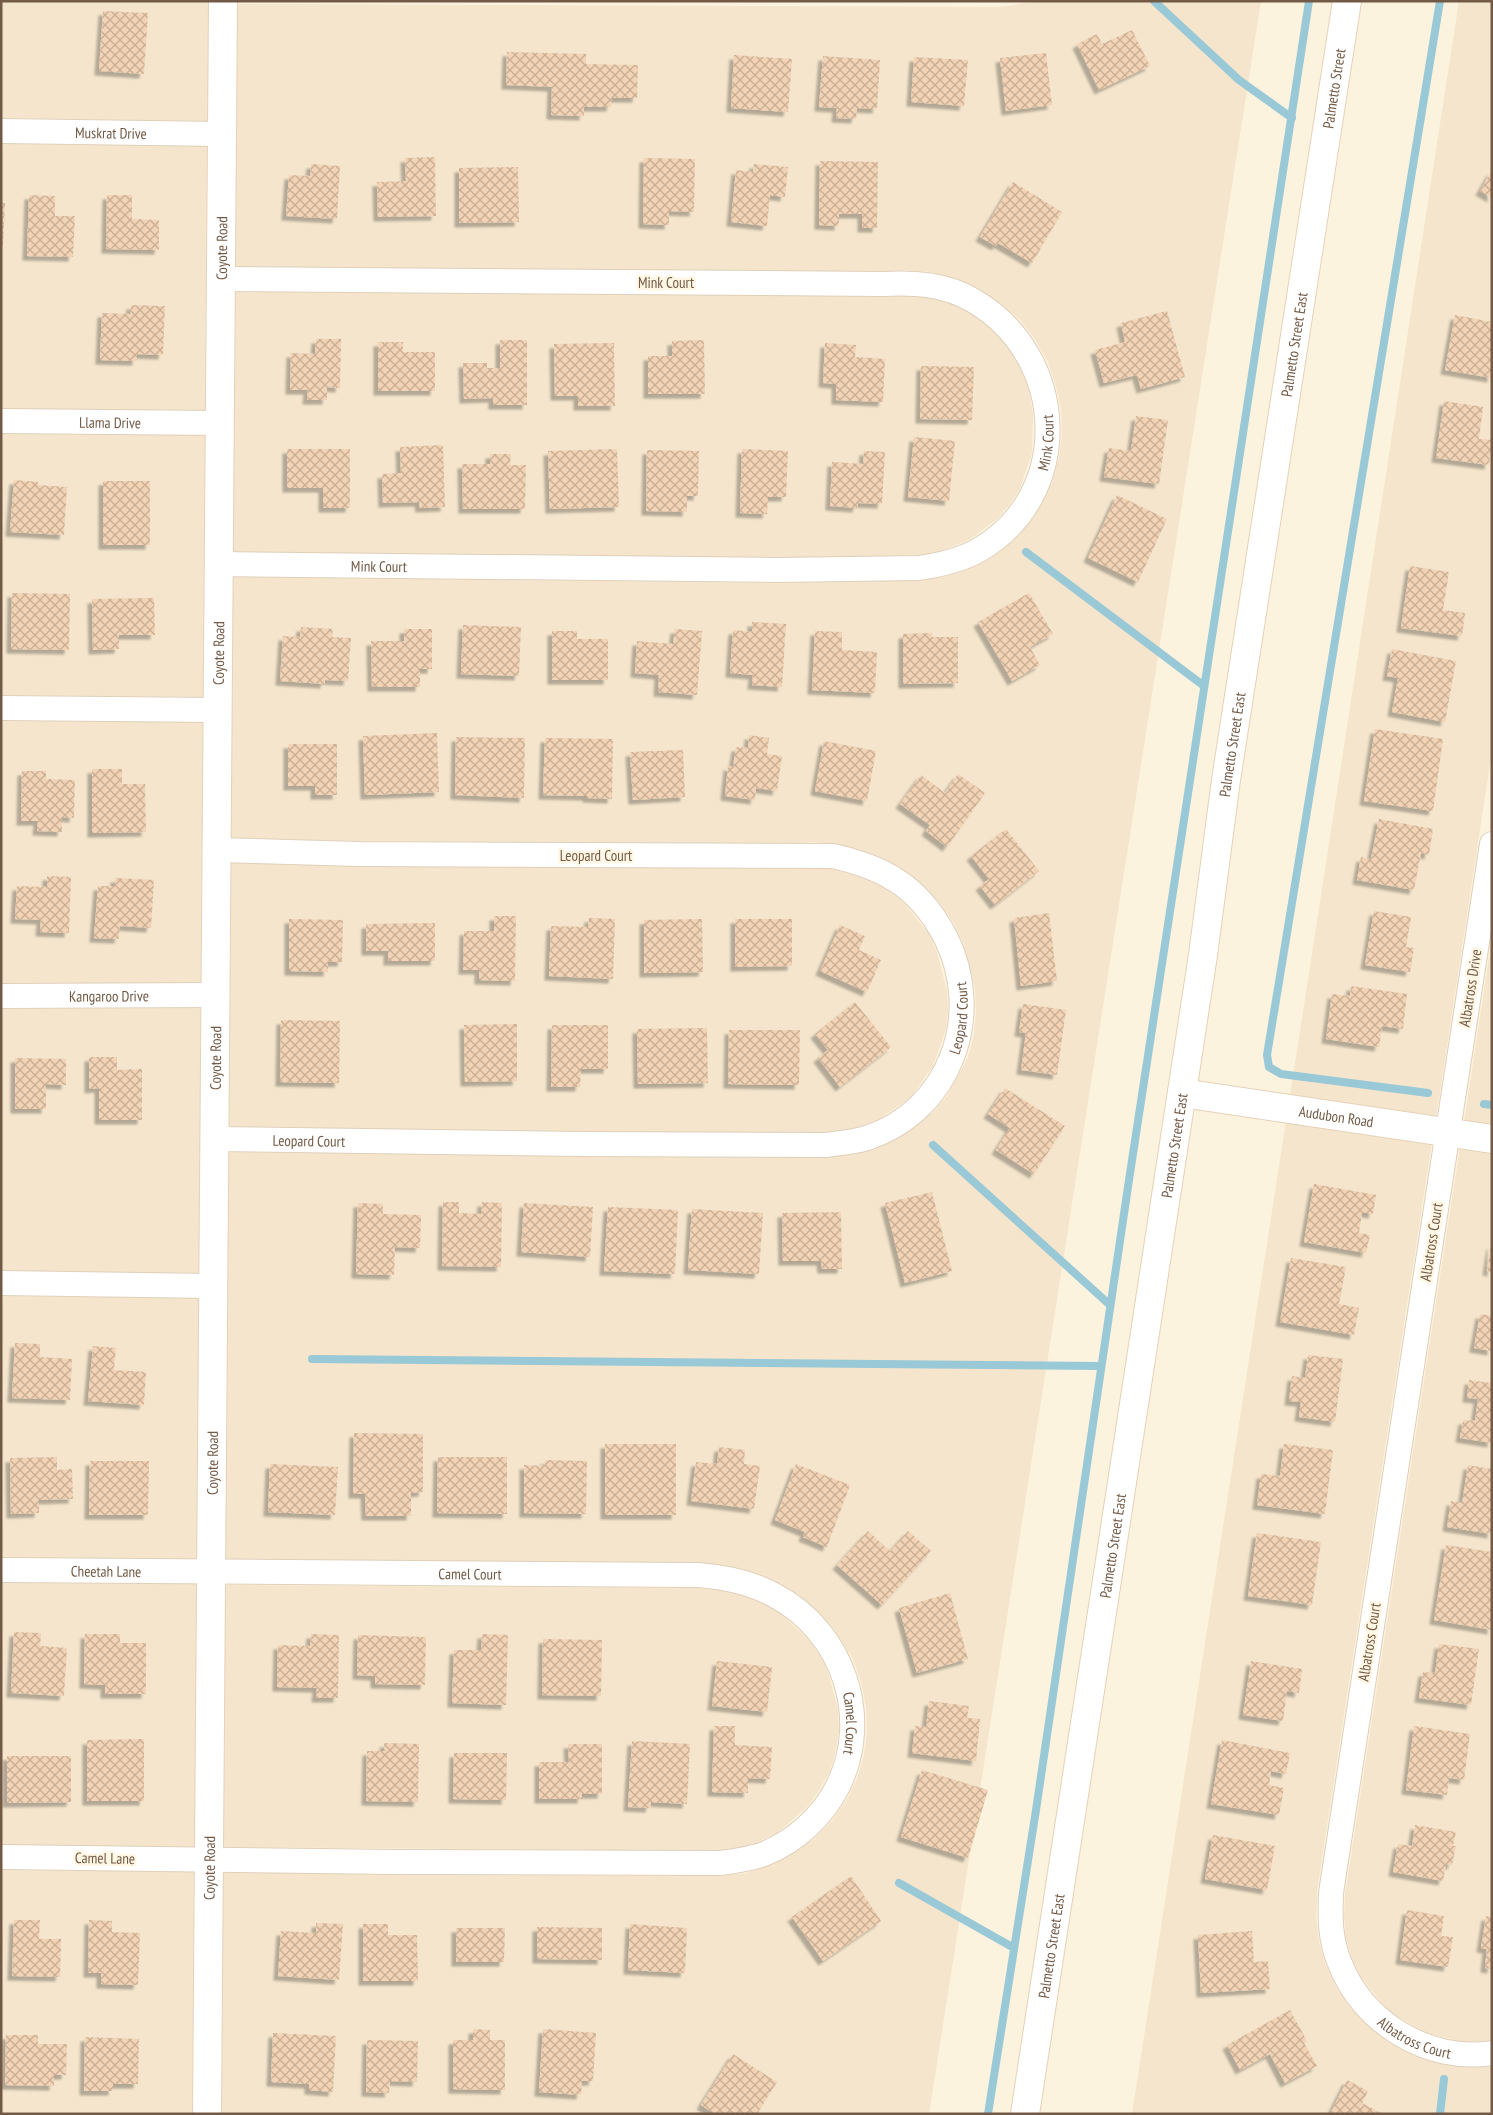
<svg xmlns="http://www.w3.org/2000/svg" width="1493" height="2115" font-family="'PT Sans Narrow',sans-serif">
	<defs>
		<pattern id="building-cross-hatch" width="8" height="8" patternUnits="userSpaceOnUse" patternTransform="scale(1.25)"><rect width="8" height="8" fill="#f2d3b5"/><path d="M0 0l8 8M0 8l8-8" fill="none" stroke="#c8ae95"/></pattern>
		<filter id="shadow"><feDropShadow dx="-4.5" dy="4.5" stdDeviation="1" flood-color="#0004"/></filter>
	</defs>
	<rect width="100%" height="100%" fill="#fcf3de"/>
	<g fill="#f4e5cc">
		<path d="M1 1H209L208 121 1 118Z"/>
		<path d="M1037 1H1261L929 2114H221L222 1872 395 1875 721 1876 746 1873 770 1865 792 1854 814 1839 832 1821 846 1801 857 1779 864 1755 867 1731 866 1706 861 1682 853 1659 831 1625 798 1594 779 1583 739 1568 698 1563 677 1564 225 1559 228 1152 582 1156 826 1157 851 1155 874 1149 893 1141 932 1113 947 1096 968 1057 974 1034 976 1011 975 988 964 945 954 923 940 903 924 886 904 870 883 858 858 849 834 844 812 842 788 844 359 841 231 838 232 577 778 583 920 580 942 577 964 571 984 562 1020 534 1034 517 1053 480 1059 457 1062 435 1061 410 1056 386 1048 362 1035 339 1021 321 1002 304 981 290 957 279 932 272 904 270 882 272 235 267 237 4 1001 7Z"/>
		<path d="M1459 1H1492V751L1436 1118 1290 1096Z"/>
		<path d="M1 144 207 146 205 410 1 409Z"/>
		<path d="M234 292 883 296 906 295 926 297 947 302 966 311 983 322 999 336 1012 353 1022 371 1029 391 1033 413 1032 453 1020 488 1010 504 998 518 969 540 936 553 918 555 777 558 232 552Z"/>
		<path d="M1 434 205 435 203 697 1 695Z"/>
		<path d="M1 721 203 722 202 983H1Z"/>
		<path d="M230 863 360 866 832 869 870 880 887 890 903 902 929 934 937 952 947 991 948 1010 946 1029 933 1066 911 1097 879 1119 862 1126 844 1130 825 1132H581L228 1127Z"/>
		<path d="M1492 938V1126L1464 1122Z"/>
		<path d="M201 1008 199 1273 1 1271V1009Z"/>
		<path d="M1286 1121 1432 1142 1317 1891 1316 1915 1319 1942 1326 1966 1337 1989 1350 2008 1368 2026 1388 2042 1411 2054 1435 2062 1460 2067 1492 2066V2114H1132Z"/>
		<path d="M1460 1147 1492 1152V2040L1484 2041 1463 2042 1423 2032 1388 2010 1361 1977 1352 1958 1346 1938 1344 1916 1345 1895Z"/>
		<path d="M1 1296 199 1298 197 1559 1 1558Z"/>
		<path d="M1 1583 197 1584 195 1847 1 1845Z"/>
		<path d="M225 1585 698 1588 733 1592 767 1605 782 1615 808 1639 818 1653 827 1669 838 1709 839 1730 836 1750 830 1771 820 1789 808 1806 777 1833 758 1842 739 1848 719 1851 223 1847Z"/>
		<path d="M1 1870 194 1872 193 2114H1Z"/>
	</g>
	<g fill="none" stroke-linecap="round" stroke-linejoin="round">
		<g stroke="#99c8d7" stroke-width="8">
			<path d="M1154 1 1239 80 1292 118"/>
			<path d="M1026 552 1204 686"/>
			<path d="M1428 1093 1281 1074 1269 1067 1267 1055 1440 1"/>
			<path d="M1484 1104 1492 1105"/>
			<path d="M933 1145 1110 1305"/>
			<path d="M312 1359 1101 1366"/>
			<path d="M899 1883 1014 1948"/>
			<path d="M988 2114 1036 1810 1129 1180 1309 1"/>
			<path d="M1440 2114 1444 2079"/>
		</g>
	</g>
	<g fill="url(#building-cross-hatch)" filter="url(#shadow)">
		<path d="M103 11 148 13 144 74 99 71Z"/>
		<path d="M1132 30 1150 66 1099 90 1077 44 1097 34 1102 44Z"/>
		<path d="M507 52 586 54V64L638 65 637 98H612L611 107H584V116L551 115 552 87 506 85Z"/>
		<path d="M1046 53 1052 105 1006 111 1000 58Z"/>
		<path d="M734 55 792 59 788 112 731 108Z"/>
		<path d="M823 56 880 60 877 109 857 108 856 119 836 118 837 108 819 107Z"/>
		<path d="M914 57 968 60 964 106 911 102Z"/>
		<path d="M435 157 436 216 378 217 377 182 406 181 405 158Z"/>
		<path d="M644 158 695 159 694 212 669 211V225L643 224Z"/>
		<path d="M820 161 878 162 877 228H862V214H839V226L819 225Z"/>
		<path d="M311 164 340 166 337 219 286 216 289 175 310 176Z"/>
		<path d="M754 164 788 167 785 197 770 195 767 226 731 222 736 170 753 172Z"/>
		<path d="M518 167 519 222 459 223V168Z"/>
		<path d="M1492 170V198L1480 191Z"/>
		<path d="M1013 182 1062 212 1032 263 998 243 996 246 980 237Z"/>
		<path d="M29 195 55 196V216H75L73 257 27 256Z"/>
		<path d="M107 195H132V219L159 220V250L106 249Z"/>
		<path d="M1 203H5L3 246H1Z"/>
		<path d="M131 305 165 306 163 355 137 354V361L100 360 102 313 130 314Z"/>
		<path d="M1167 311 1185 377 1141 389 1137 375 1104 383 1095 350 1125 342 1121 323Z"/>
		<path d="M1455 315 1492 322V378L1445 370Z"/>
		<path d="M316 339H341L340 388 327 387V400H307L308 390H290L291 353 315 354Z"/>
		<path d="M500 340H527V405H493V398L464 399 463 363H487V368H500Z"/>
		<path d="M704 340 705 394H648V356H672V341Z"/>
		<path d="M378 342H403V352H435V391H378Z"/>
		<path d="M614 343 615 406H578V396H555L554 344Z"/>
		<path d="M825 343 856 345 855 357 885 359 883 402 836 400V384L823 383Z"/>
		<path d="M921 366 974 367 972 420 920 419Z"/>
		<path d="M1444 401 1483 407 1479 439 1492 440 1489 465 1436 458Z"/>
		<path d="M1136 416 1168 420 1159 484 1104 477 1109 448 1131 451Z"/>
		<path d="M914 437 955 441 949 501 908 497Z"/>
		<path d="M443 445 445 507 420 508 419 502 383 503 382 474 401 473 400 447Z"/>
		<path d="M287 449H350V508H323V488H287Z"/>
		<path d="M617 449 619 507 550 509 548 451Z"/>
		<path d="M742 449 788 451 786 497H768L767 514 740 513Z"/>
		<path d="M647 450 699 451 698 496H687V512L646 511Z"/>
		<path d="M864 451 885 452 882 504 858 503 857 508 830 506 832 462 863 464Z"/>
		<path d="M490 454H511L510 465H526L525 509H463L462 464H490Z"/>
		<path d="M14 480 38 482V485L67 487 64 535 10 532Z"/>
		<rect x="103" y="481" width="47" height="64"/>
		<path d="M1117 495 1167 519 1138 582 1088 558Z"/>
		<path d="M1410 566 1449 572 1443 610 1465 613 1462 636 1401 628Z"/>
		<path d="M12 593 70 594 69 650 11 649Z"/>
		<path d="M1029 593 1053 634 1030 647 1040 665 1012 681 978 622Z"/>
		<path d="M154 598 155 635H119V649L93 650 92 599Z"/>
		<path d="M752 622 786 624 782 687 752 685 753 675 730 673 733 630 752 632Z"/>
		<path d="M463 625 521 627 519 676 461 674Z"/>
		<path d="M301 627 333 629 332 637 351 638 348 681 325 680V684L280 681 283 636 300 637Z"/>
		<path d="M404 629H432V669H420V687H372L371 641H404Z"/>
		<path d="M675 629 702 631 697 695 658 692 659 675 635 673 637 641 673 644Z"/>
		<path d="M552 631H577V639H608V680H552Z"/>
		<path d="M815 631 842 632V650L877 652 875 693 812 690Z"/>
		<path d="M932 633V637H958V683L903 684V634Z"/>
		<path d="M1392 649 1456 661 1445 722 1392 712 1398 678 1387 676Z"/>
		<path d="M1375 729 1443 739 1433 811 1364 801Z"/>
		<path d="M437 733 439 792 365 795 363 736Z"/>
		<path d="M749 735 769 738 767 754 782 756 777 791 756 788 755 800 725 796 728 766 733 767 736 747 748 748Z"/>
		<path d="M456 737 525 738 524 798 455 795Z"/>
		<path d="M545 738 613 739 612 799 587 798V796L543 795Z"/>
		<path d="M824 741 876 751 867 801 815 791Z"/>
		<path d="M288 744H337V795H315V786H288Z"/>
		<path d="M683 750 685 797 633 800 630 752Z"/>
		<path d="M92 769H122V784H145L146 832 92 833Z"/>
		<path d="M22 771H46V779L75 780 74 818 62 817V832L37 831 38 821H21Z"/>
		<path d="M958 774 985 793 947 847 926 831 930 825 900 804 921 775 945 793Z"/>
		<path d="M1379 819 1433 829 1429 855 1421 853 1414 890 1357 880 1361 857 1371 859Z"/>
		<path d="M1006 829 1039 871 995 905 980 886 989 879 971 856Z"/>
		<path d="M47 876 71 877 69 933 40 932 41 920 15 919 17 886 47 887Z"/>
		<path d="M115 878 154 880 151 928 120 926 119 939 94 938 98 886H115Z"/>
		<path d="M1374 911 1411 917 1406 947 1414 948 1410 972 1365 965Z"/>
		<path d="M1049 913 1057 981 1021 986 1014 918Z"/>
		<path d="M494 916H516L515 981 479 980V970H463L464 931H494Z"/>
		<path d="M589 918 615 919 613 979 549 976 551 926 588 927Z"/>
		<path d="M289 919 343 920 342 962H328V972L289 971Z"/>
		<path d="M702 919 703 972 644 973V920Z"/>
		<path d="M735 919H792V966L735 967Z"/>
		<path d="M435 923V961H388V951H366V924Z"/>
		<path d="M840 925 865 936 859 950 881 960 867 992 820 971Z"/>
		<path d="M1351 986 1407 994 1403 1029 1382 1026 1379 1047 1326 1039 1332 994 1350 996Z"/>
		<path d="M855 1002 891 1047 840 1087 818 1058 828 1050 815 1034Z"/>
		<path d="M1023 1004 1066 1010 1057 1075 1021 1070 1026 1033 1019 1032Z"/>
		<path d="M281 1020 340 1021 339 1083 280 1082Z"/>
		<path d="M517 1024V1081L465 1082 464 1025Z"/>
		<path d="M552 1025H608V1069H581L580 1087H551Z"/>
		<path d="M707 1028 708 1083 638 1084 637 1029Z"/>
		<path d="M729 1030H800L799 1085 728 1084Z"/>
		<path d="M89 1057H117V1070L142 1069V1120H99V1088L89 1089Z"/>
		<path d="M15 1058 66 1059V1085L46 1084V1109H15Z"/>
		<path d="M1005 1088 1065 1126 1034 1174 996 1150 1010 1128 988 1114Z"/>
		<path d="M1314 1184 1376 1195 1373 1214 1362 1212 1359 1233 1370 1235 1366 1253 1304 1242Z"/>
		<path d="M932 1192 952 1271 905 1283 885 1203Z"/>
		<path d="M443 1202H459V1213L481 1214 482 1202 502 1203 501 1267 442 1266Z"/>
		<path d="M358 1203 383 1204V1214L421 1215 420 1248 395 1247 394 1275 356 1274Z"/>
		<path d="M524 1203 593 1207 590 1257 521 1252Z"/>
		<path d="M608 1207 678 1210 675 1274 604 1271Z"/>
		<path d="M692 1209 763 1213 759 1274 688 1270Z"/>
		<path d="M841 1212 842 1269H822L821 1261H783L782 1213Z"/>
		<path d="M1491 1245H1492V1272L1487 1271Z"/>
		<path d="M1291 1258 1346 1267 1339 1304 1359 1308 1354 1335 1280 1322Z"/>
		<path d="M1480 1314 1492 1316V1351L1474 1348Z"/>
		<path d="M15 1343 40 1344V1357L72 1359 70 1400 12 1398Z"/>
		<path d="M93 1346 116 1348 114 1370 146 1372 144 1405 88 1401Z"/>
		<path d="M1308 1355 1343 1359 1335 1422 1299 1417 1301 1402 1289 1401 1292 1376 1305 1378Z"/>
		<path d="M1469 1380 1492 1383V1443L1460 1438 1463 1420 1475 1421 1478 1399 1467 1398Z"/>
		<path d="M354 1433 423 1434V1492L411 1493V1516H366L365 1494H353Z"/>
		<rect x="605" y="1444" width="71" height="71"/>
		<path d="M1284 1444 1333 1450 1325 1514 1257 1505 1261 1474 1280 1476Z"/>
		<path d="M719 1447 745 1450 744 1464 760 1466 754 1509 691 1501 696 1462 717 1464Z"/>
		<path d="M57 1457V1470L72 1469 73 1499 39 1500V1513L11 1514 10 1458Z"/>
		<path d="M438 1457H507V1514L437 1513Z"/>
		<path d="M545 1460 587 1461 586 1514 524 1513V1465L545 1466Z"/>
		<path d="M90 1461H149L148 1515H89Z"/>
		<path d="M270 1464 338 1467 335 1515 268 1512Z"/>
		<path d="M796 1464 850 1485 827 1547 803 1537 805 1532 775 1520Z"/>
		<path d="M1468 1465 1492 1469V1534L1447 1527 1451 1501 1462 1503Z"/>
		<path d="M868 1531 890 1551 908 1531 931 1551 882 1605 837 1565Z"/>
		<path d="M1257 1533 1321 1542 1312 1605 1248 1596Z"/>
		<path d="M1446 1545 1492 1552V1630L1434 1620Z"/>
		<path d="M950 1593 968 1659 917 1673 899 1608Z"/>
		<path d="M14 1632 41 1633 40 1646 67 1648 64 1696 11 1693Z"/>
		<path d="M85 1634H120V1643H146V1694H105V1685L84 1684Z"/>
		<path d="M311 1634 339 1635 338 1698H316L317 1688 277 1687 278 1645 310 1646Z"/>
		<path d="M482 1634 508 1635 506 1705 452 1703 454 1650H481Z"/>
		<path d="M358 1635 426 1637 425 1685 375 1684V1676L357 1675Z"/>
		<path d="M543 1639 602 1640 601 1696 542 1695Z"/>
		<path d="M1439 1644 1479 1649 1471 1705 1419 1698 1423 1672 1435 1673Z"/>
		<path d="M717 1661 772 1667 767 1712 712 1706Z"/>
		<path d="M1251 1661 1302 1669 1299 1693 1287 1691 1283 1721 1243 1715Z"/>
		<path d="M929 1701 969 1706 967 1718 980 1719 976 1761 912 1753 915 1726 926 1727Z"/>
		<path d="M714 1726H735V1745L772 1747 770 1779 748 1778V1793L712 1792Z"/>
		<path d="M1414 1726 1470 1734 1464 1780 1449 1778 1447 1795 1406 1790Z"/>
		<path d="M144 1739V1801H87V1740Z"/>
		<path d="M1222 1740 1290 1753 1286 1774 1271 1771 1269 1785 1284 1788 1279 1815 1211 1804Z"/>
		<path d="M632 1741 690 1744 687 1804 651 1802 650 1808 628 1807Z"/>
		<path d="M384 1743 419 1744 418 1802 366 1801 367 1751H385Z"/>
		<path d="M568 1744H602V1794H582V1799H539V1762H569Z"/>
		<path d="M454 1753H507L506 1800 453 1799Z"/>
		<path d="M7 1756H71V1802L7 1803Z"/>
		<path d="M922 1770 988 1790 968 1858 901 1837Z"/>
		<path d="M1415 1825 1456 1832 1453 1846H1456L1452 1865 1446 1864 1443 1881 1393 1872 1398 1844 1412 1846Z"/>
		<path d="M1213 1835 1275 1846 1267 1890 1205 1879Z"/>
		<path d="M851 1876 881 1921 823 1961 792 1917Z"/>
		<path d="M1407 1910 1444 1916 1441 1936 1453 1937 1448 1967 1400 1960Z"/>
		<path d="M1486 1916 1492 1917V1969L1485 1968 1487 1949 1481 1948Z"/>
		<path d="M14 1920H40L39 1939H61L60 1977 12 1976Z"/>
		<path d="M89 1920 112 1921V1932L140 1933 138 1985 101 1984V1973H88Z"/>
		<path d="M316 1923 343 1924 339 1980 278 1976 281 1931 316 1933Z"/>
		<path d="M363 1924H388V1935H417L418 1981H363Z"/>
		<path d="M630 1924 687 1928 685 1973 628 1970Z"/>
		<path d="M537 1927 602 1928V1960L537 1959Z"/>
		<path d="M456 1928H505L504 1962H456Z"/>
		<path d="M1252 1931 1254 1962 1268 1961 1270 1989 1201 1993 1198 1935Z"/>
		<path d="M1290 2010 1307 2041 1304 2043 1317 2066 1285 2083 1270 2054 1240 2070 1227 2045Z"/>
		<path d="M473 2029 490 2030V2040H505V2090L453 2089V2040H473Z"/>
		<path d="M543 2029 596 2033 593 2081H582L581 2095 539 2092Z"/>
		<path d="M273 2033 336 2036 333 2092 309 2090V2084L271 2082Z"/>
		<path d="M6 2035H38V2044H67L66 2075H54V2086L5 2085Z"/>
		<path d="M85 2037 139 2039 138 2084H113V2091H84Z"/>
		<path d="M367 2040 418 2041 417 2082 390 2081 389 2093 366 2092Z"/>
		<path d="M733 2054 777 2082 757 2114H715L701 2105Z"/>
		<path d="M1347 2080 1368 2091 1362 2103 1383 2114H1330Z"/>
	</g>
	<g fill="none" stroke-linecap="round" stroke-linejoin="round">
		<defs>
			<g id="street">
				<path id="s1" d="M1 131 222 134"/>
				<path id="s2" d="M1 421 219 423"/>
				<path id="s3" d="M218 564 777 570 919 568C939 565 959 561 977 551 1075 496 1068 356 974 301 946 284 914 282 882 284L221 279"/>
				<path d="M1 708 217 710"/>
				<path id="s4" d="M1492 844 1331 1893C1330 1917 1330 1939 1339 1961 1361 2022 1428 2063 1492 2053"/>
				<path id="s5" d="M1 996 215 995"/>
				<path id="s6" d="M214 1139 581 1144 826 1145C840 1143 854 1142 867 1138 951 1110 984 1015 946 938 934 915 916 892 894 879 875 867 855 861 833 856L359 854 216 850"/>
				<path d="M1 1283 213 1286"/>
				<path id="s7" d="M1 1570 698 1575C725 1577 750 1582 774 1595 843 1631 872 1717 838 1786 823 1816 796 1841 764 1854 750 1859 735 1861 720 1863L395 1862 1 1857"/>
			</g>
			<g id="secondary">
				<path id="s8" d="M1182 1093 1492 1139"/>
				<path id="s9" d="M207 2114 223 1"/>
				<path id="s10" d="M1025 2114 1203 955 1226 780 1347 1"/>
			</g>
		</defs>
		<use href="#street" stroke="#e0cfba" stroke-width="26"/>
		<use href="#secondary" stroke="#e5d1b8" stroke-width="30"/>
		<use href="#street" stroke="#fff" stroke-width="24"/>
		<use href="#secondary" stroke="#fff" stroke-width="28"/>
	</g>
	<g text-anchor="middle" dominant-baseline="central" stroke-width="5" stroke-linejoin="round" paint-order="stroke">
		<g font-size="15" fill="#725a46" stroke="#fff7e4">
			<text stroke="none"><textPath href="#s10" startOffset="2049">Palmetto Street</textPath></text>
			<text stroke="none"><textPath href="#s1" startOffset="110">Muskrat Drive</textPath></text>
			<text stroke="none"><textPath href="#s9" startOffset="1866">Coyote Road</textPath></text>
			<text x="666" y="282">Mink Court</text>
			<text stroke="none"><textPath href="#s10" startOffset="1790">Palmetto Street East</textPath></text>
			<text stroke="none"><textPath href="#s2" startOffset="109">Llama Drive</textPath></text>
			<text stroke="none"><textPath href="#s3" startOffset="896">Mink Court</textPath></text>
			<text stroke="none"><textPath href="#s3" startOffset="161">Mink Court</textPath></text>
			<text stroke="none"><textPath href="#s9" startOffset="1461">Coyote Road</textPath></text>
			<text stroke="none"><textPath href="#s10" startOffset="1385">Palmetto Street East</textPath></text>
			<text x="596" y="855">Leopard Court</text>
			<text transform="translate(1470 988) rotate(-81)">Albatross Drive</text>
			<text stroke="none"><textPath href="#s5" startOffset="108">Kangaroo Drive</textPath></text>
			<text stroke="none"><textPath href="#s6" startOffset="815">Leopard Court</textPath></text>
			<text stroke="none"><textPath href="#s9" startOffset="1056">Coyote Road</textPath></text>
			<text stroke="none"><textPath href="#s8" startOffset="156">Audubon Road</textPath></text>
			<text stroke="none"><textPath href="#s6" startOffset="95">Leopard Court</textPath></text>
			<text stroke="none"><textPath href="#s10" startOffset="980">Palmetto Street East</textPath></text>
			<text transform="translate(1431 1242) rotate(-81)">Albatross Court</text>
			<text stroke="none"><textPath href="#s9" startOffset="651">Coyote Road</textPath></text>
			<text stroke="none"><textPath href="#s10" startOffset="575">Palmetto Street East</textPath></text>
			<text stroke="none"><textPath href="#s7" startOffset="105">Cheetah Lane</textPath></text>
			<text stroke="none"><textPath href="#s7" startOffset="469">Camel Court</textPath></text>
			<text transform="translate(1369 1642) rotate(-81)">Albatross Court</text>
			<text stroke="none"><textPath href="#s7" startOffset="934">Camel Court</textPath></text>
			<text transform="translate(105 1858) rotate(1)">Camel Lane</text>
			<text stroke="none"><textPath href="#s9" startOffset="246">Coyote Road</textPath></text>
			<text stroke="none"><textPath href="#s10" startOffset="170">Palmetto Street East</textPath></text>
			<text stroke="none"><textPath href="#s4" startOffset="1242">Albatross Court</textPath></text>
		</g>
	</g>
	<rect width="1493" height="2115" fill="none" stroke="#725a46" stroke-width="5"/>
</svg>
